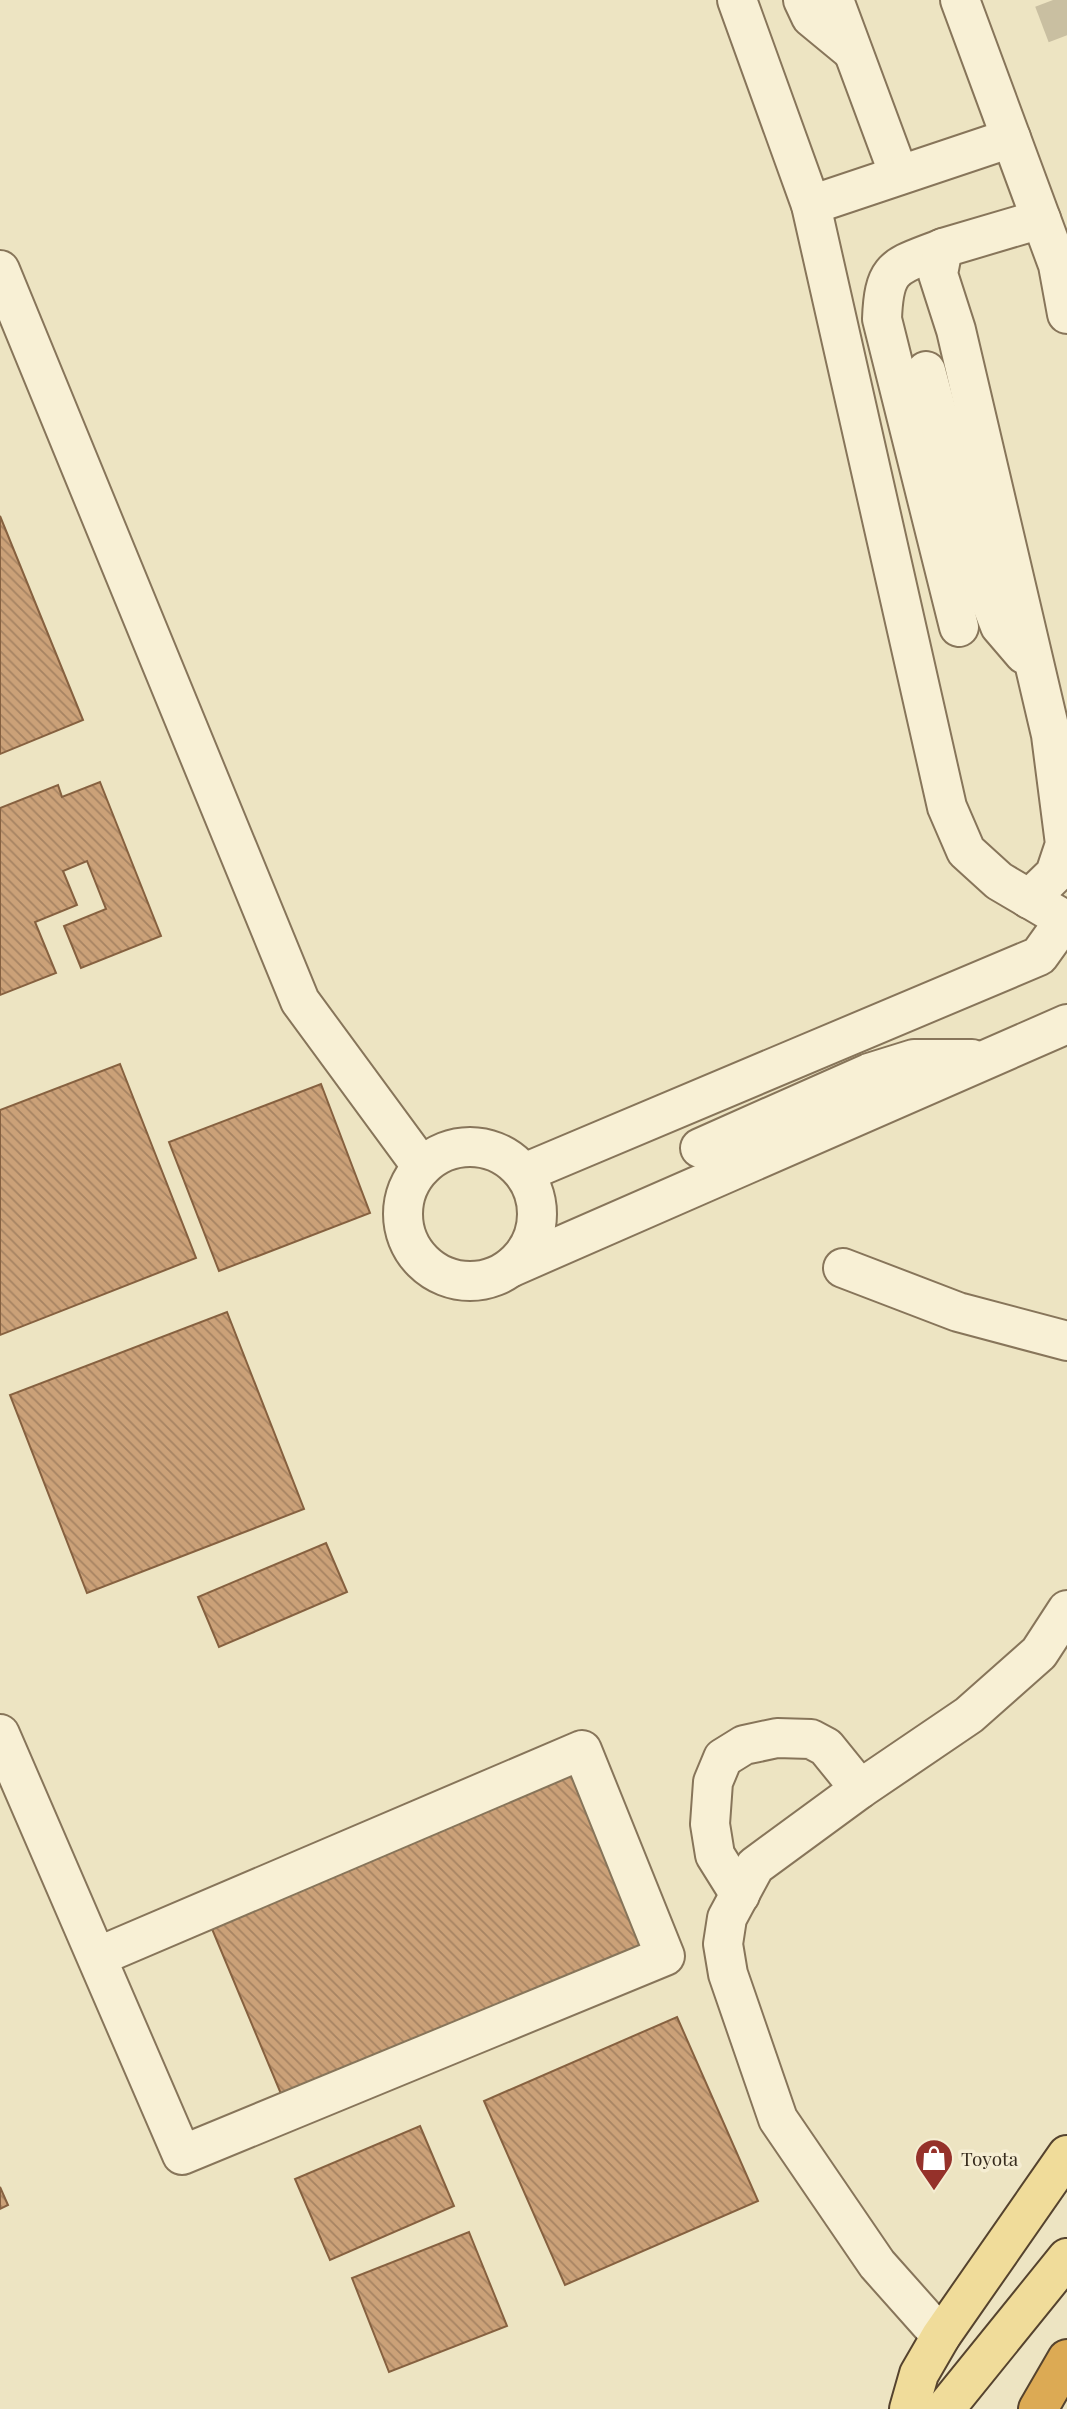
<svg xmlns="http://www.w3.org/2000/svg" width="1067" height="2409" font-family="'Playfair Display',serif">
	<defs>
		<pattern id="building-back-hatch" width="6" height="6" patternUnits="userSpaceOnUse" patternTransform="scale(1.75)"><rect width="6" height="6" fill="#cba178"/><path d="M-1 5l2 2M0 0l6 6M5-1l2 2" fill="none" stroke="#a68362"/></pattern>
	</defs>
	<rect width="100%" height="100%" fill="#ede4c2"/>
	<g fill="url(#building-back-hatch)" stroke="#866140" stroke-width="2">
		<path d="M0 516 83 720 0 754Z"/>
		<path d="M100 782 161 936 81 968 64 926 106 909 87 861 63 871 77 905 35 922 56 973 0 995V808L58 785 62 797Z"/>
		<path d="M120 1064 196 1258 0 1335V1110Z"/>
		<path d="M321 1084 370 1213 219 1271 169 1142Z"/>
		<path d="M227 1312 304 1509 87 1593 10 1395Z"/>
		<path d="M326 1543 347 1592 219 1647 198 1597Z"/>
		<path d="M574 1764 652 1947 284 2101 207 1917Z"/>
		<path d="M677 2017 758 2201 565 2285 484 2101Z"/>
		<path d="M420 2126 454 2206 330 2260 295 2179Z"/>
		<path d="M0 2187 8 2205 0 2209Z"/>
		<path d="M469 2232 507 2326 389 2372 352 2278Z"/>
	</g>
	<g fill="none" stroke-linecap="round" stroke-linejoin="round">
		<path stroke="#c9bfa1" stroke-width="38" stroke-dasharray="38 19" stroke-linecap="butt" d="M1053 0 1067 37"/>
		<defs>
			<g id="minor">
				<path d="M737 0 811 205 947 807 966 851 999 881 1067 921"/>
				<path d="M803 0 811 17 851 50"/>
				<path d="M834 0 899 175"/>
				<path d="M960 0 1058 265 1067 314"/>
				<path d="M811 205 1011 138"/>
				<path d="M943 248C896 267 884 264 882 319L959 627"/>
				<path d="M0 270 300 1001 422 1167"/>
				<path d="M926 371 982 580 1000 626 1024 654"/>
				<path d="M1029 899 1055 874 1065 844 1051 735 956 330 938 274 943 248 1041 219"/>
				<circle cx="470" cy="1214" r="67"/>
				<path d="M700 1148 869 1073 914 1059H972"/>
				<path d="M524 1173 1039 956 1064 921"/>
				<path d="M512 1267 1067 1024"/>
				<path d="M843 1268 958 1312 1067 1341"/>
				<path d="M0 1734 182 2155 665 1956 582 1750 97 1957"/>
				<path d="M740 1895 715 1855 710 1824 713 1782 723 1758 744 1745 777 1738 811 1739 826 1747 860 1789"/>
				<path d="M941 2336 877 2264 778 2119 728 1974 723 1944 727 1918 755 1866 860 1789 969 1715 1039 1653 1067 1610"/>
			</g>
			<g id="major">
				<path d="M909 2409 919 2374 941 2336 1067 2155"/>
				<path d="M945 2409 1067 2258"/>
			</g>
			<path id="highway" d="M1038 2409 1067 2359"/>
		</defs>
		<use href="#minor" stroke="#87755a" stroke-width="42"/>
		<use href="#major" stroke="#55432e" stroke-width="42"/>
		<use href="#highway" stroke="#55432e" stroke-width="42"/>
		<use href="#minor" stroke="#f8f0d5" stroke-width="38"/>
		<use href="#major" stroke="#f0dc9a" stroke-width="38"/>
		<use href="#highway" stroke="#dcaa54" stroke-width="38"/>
	</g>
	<defs>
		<symbol id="shop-pin" viewBox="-11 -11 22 30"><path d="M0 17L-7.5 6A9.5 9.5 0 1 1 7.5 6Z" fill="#95312a" stroke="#f5edd2"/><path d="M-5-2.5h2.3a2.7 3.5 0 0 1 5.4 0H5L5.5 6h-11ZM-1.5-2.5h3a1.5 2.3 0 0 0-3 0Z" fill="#fff"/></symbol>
	</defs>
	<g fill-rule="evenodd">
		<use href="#shop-pin" x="912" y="2136" width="44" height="60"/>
	</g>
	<g text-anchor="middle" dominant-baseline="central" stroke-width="7" stroke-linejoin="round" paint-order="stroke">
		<g font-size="19" fill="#372c1e" stroke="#f5edd2" text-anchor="start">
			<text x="961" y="2158">Toyota</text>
		</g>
	</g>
</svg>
